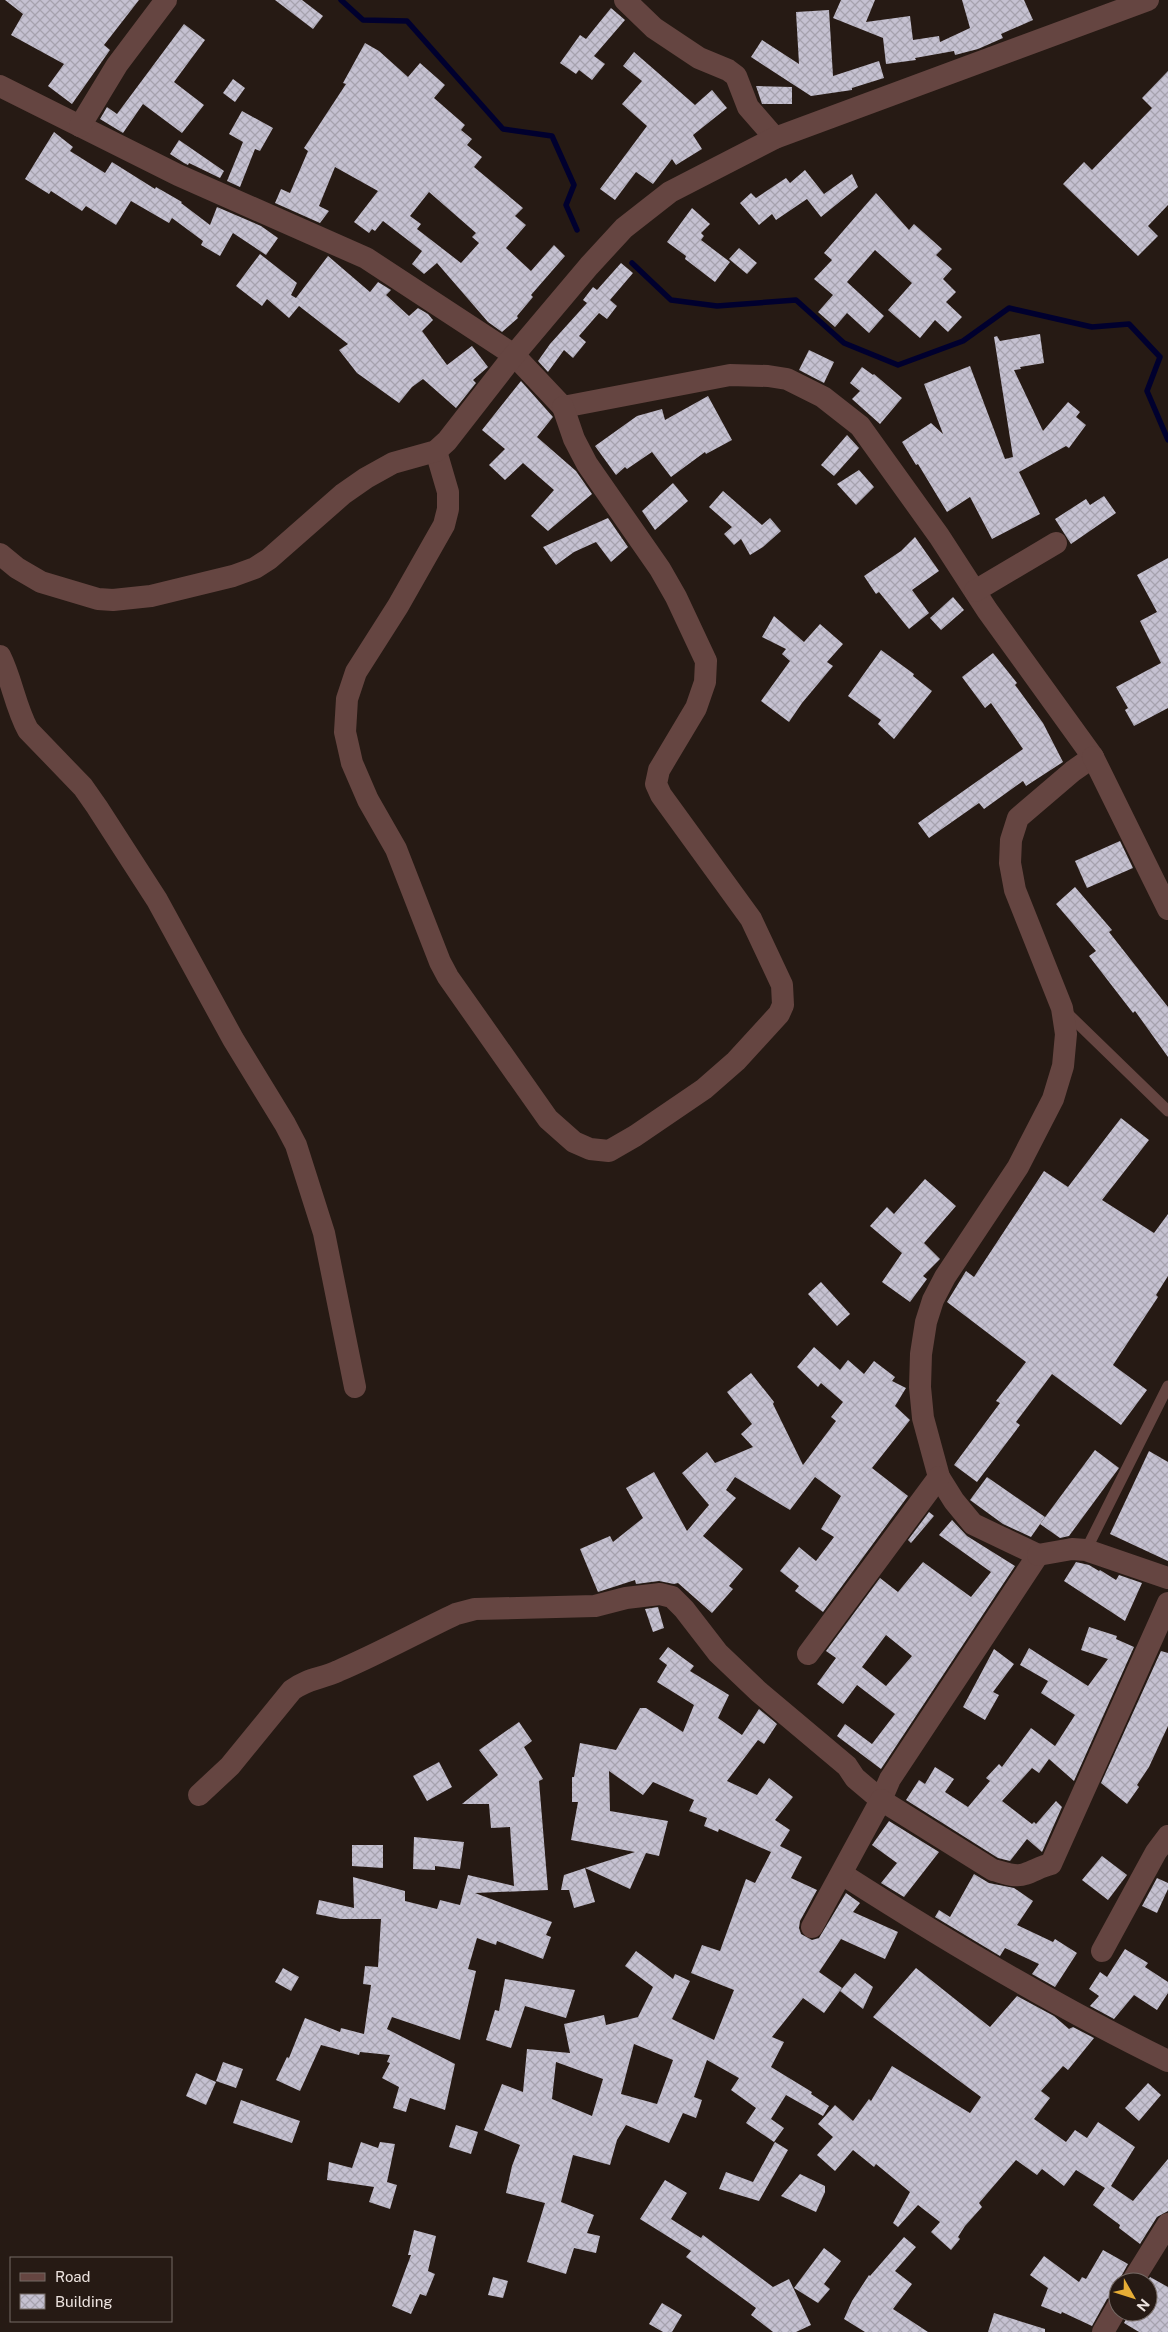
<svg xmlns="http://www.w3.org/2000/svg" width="1168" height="2332" font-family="'Public Sans',sans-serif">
	<defs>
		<pattern id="building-cross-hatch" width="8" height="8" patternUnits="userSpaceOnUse" patternTransform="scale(1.25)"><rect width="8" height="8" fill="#c5c1d1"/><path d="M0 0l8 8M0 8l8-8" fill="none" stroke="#a6a2ae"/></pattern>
	</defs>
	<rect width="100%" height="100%" fill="#261a14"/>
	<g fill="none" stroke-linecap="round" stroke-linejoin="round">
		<g stroke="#00002e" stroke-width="5.5">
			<path d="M341 0 363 20 407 21 503 129 552 136 574 185 566 205 577 230"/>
			<path d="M632 263 671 300 717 306 796 300 844 343 898 365 963 341 1009 308 1092 327 1129 324 1160 357 1147 391 1168 440"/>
		</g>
	</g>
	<g fill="url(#building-cross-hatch)" fill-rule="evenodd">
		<path d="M5 0H139L104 45 110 50 72 104 48 86 64 64 11 35 23 14Z"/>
		<path d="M275 0H302L323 16 313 29Z"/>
		<path d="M841 0H875L866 22 910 16 913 40 939 36 940 42 970 28 962 0H1024L1033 20 1001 34 1003 38 978 49 955 55 954 51 915 58 916 60 886 64 883 38 833 18Z"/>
		<path d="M611 8 625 20 594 56 605 64 592 80 579 70 576 74 560 63 580 35 586 39Z"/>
		<path d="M829 10 833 76 879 61 884 78 852 88V90L811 96 751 57 762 40 799 64 796 12Z"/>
		<path d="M184 24 205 40 174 82 204 105 182 133 143 104 123 133 100 119 107 107 117 114Z"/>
		<path d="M365 43 379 51 408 77 420 63 445 85 434 98 465 125 461 130 472 139 467 145 482 157 474 167 523 208 515 216 526 225 506 248 531 271 554 245 565 256 531 295 533 297 517 316 518 318 502 332 488 322 437 263 424 274 412 264 422 251 383 221 375 231 372 229 369 233 354 222 378 191 335 167 319 206 329 211 320 223 275 203 281 189 290 193 308 151 304 148 346 84 343 83ZM429 192 476 233 472 237 479 243 461 263 417 229 421 224 410 216Z"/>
		<path d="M634 52 695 105 712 90 727 108 693 135 702 149 676 165 672 159 653 184 636 172 615 200 600 189 647 126 622 104 642 81 623 66Z"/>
		<path d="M1168 71V205L1148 226 1158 236 1138 256 1063 184 1084 162 1092 170 1152 108 1142 98Z"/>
		<path d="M233 79 245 88 235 102 223 93Z"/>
		<path d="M756 86 792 87V104H762Z"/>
		<path d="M242 111 273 128 260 151 255 149 240 187 227 181 243 142 229 134Z"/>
		<path d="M54 132 73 147 70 151 105 173 112 162 155 189 156 187 182 202 181 203 210 225 217 207 261 226 278 238 266 255 233 233 220 256 201 245 203 241 172 218 169 223 131 201 116 225 86 206 82 211 51 191 49 194 25 179Z"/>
		<path d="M179 140 224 171 220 178 189 163 188 165 184 163 170 154Z"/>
		<path d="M805 170 824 194 852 174 858 187 821 217 807 199 776 220 772 214 759 225 740 203 751 193 756 198 786 178 790 183Z"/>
		<path d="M876 193 909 230 914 224 942 249 936 255 952 269 943 279 956 292 946 302 962 317 948 332 935 320 920 338 888 310 912 283 875 250 847 282 884 316 869 333 847 313 835 327 818 312 833 295 814 279 832 260 824 253Z"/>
		<path d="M692 208 710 224 701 233 704 236 701 240 730 262 715 282 685 259 686 256 667 242Z"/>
		<path d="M739 248 757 263 747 274 729 259Z"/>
		<path d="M260 254 297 283 291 295 296 298 328 256 370 292 378 282 391 290 386 295 409 316 418 308 428 314 433 320 422 331 447 365 472 346 488 367 473 380 476 383 456 408 423 379 412 387 399 403 357 373 339 350 348 344 299 306 289 318 267 299 262 306 236 286Z"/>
		<path d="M621 263 633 273 610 300 617 306 607 319 599 313 579 336 586 342 573 358 564 350 548 372 538 361 550 344 587 303 583 300 593 287 597 290Z"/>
		<path d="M1040 334 1044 363 1020 367 1021 369 1014 370 1043 431 1068 402 1080 412 1076 417 1086 425 1069 448 1066 446 1019 472 1040 514 992 539 970 497 947 512 918 464 916 465 902 442 931 423 943 434 924 384 970 366 1005 459 1013 457 994 337 997 336 1000 341Z"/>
		<path d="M809 350 834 362 824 383 799 370Z"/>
		<path d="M862 367 873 375 874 374 902 398 880 424 852 399 860 391 850 383Z"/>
		<path d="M521 381 553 417 537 437 576 471 592 494 548 531 531 516 554 490 523 463 505 480 489 465 505 449 482 430Z"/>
		<path d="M708 396 732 440 706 454 705 452 671 477 652 452 627 469 625 467 616 475 595 446 637 416 662 409 665 420Z"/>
		<path d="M847 435 859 448 834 476 821 465Z"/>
		<path d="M859 470 874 487 856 505 837 484Z"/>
		<path d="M673 483 688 501 655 530 642 511Z"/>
		<path d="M723 491 762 525 770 518 781 531 763 547 750 555 741 539 734 545 724 534 732 527 709 507Z"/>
		<path d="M1104 496 1116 513 1071 544 1055 519 1086 499 1090 505Z"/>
		<path d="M608 518 628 547 611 562 596 542 574 552 556 565 543 547Z"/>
		<path d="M915 537 939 571 912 590 929 613 909 629 879 592 876 594 864 576 901 551Z"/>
		<path d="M1168 558V708L1134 726 1125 710 1128 708 1116 687 1161 663 1140 621 1157 612 1137 575Z"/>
		<path d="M953 597 964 610 941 630 930 618Z"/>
		<path d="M774 616 804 642 820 624 843 644 827 662 833 666 802 703 789 722 761 701 790 661 782 654 786 649 762 637Z"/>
		<path d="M881 650 914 674 913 676 932 691 894 739 878 724 881 720 848 696Z"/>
		<path d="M993 653 1017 683 1015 685 1043 723 1063 762 1026 786 1023 781 984 809 979 803 929 838 918 823 1023 749 991 703 985 708 962 677Z"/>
		<path d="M1120 841 1133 868 1087 888 1075 861Z"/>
		<path d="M1075 887 1112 930 1109 932 1168 1007V1057L1135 1011 1133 1013 1089 956 1096 951 1056 904Z"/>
		<path d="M1121 1118 1149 1140 1102 1200 1154 1233 1168 1214V1276L1156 1295 1158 1297 1113 1365 1147 1390 1121 1425 1052 1374 1016 1422 1020 1425 977 1482 954 1465 1000 1403 996 1401 1026 1362 947 1302 966 1271 974 1277 1044 1171 1068 1187Z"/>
		<path d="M925 1179 956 1206 924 1243 940 1259 923 1276 927 1279 910 1302 882 1282 902 1253 870 1226 887 1207 894 1214Z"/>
		<path d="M821 1282 850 1314 837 1326 808 1294Z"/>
		<path d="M814 1347 840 1370 848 1360 864 1374 874 1361 895 1377 892 1381 906 1388 895 1406 910 1420 872 1468 908 1496 823 1612 795 1591 799 1586 780 1571 799 1547 816 1561 834 1537 821 1529 841 1496 815 1477 790 1510 735 1477 726 1490 736 1498 703 1536 743 1569 729 1586 733 1589 712 1613 678 1583 674 1584 659 1581 636 1584 635 1580 598 1592 580 1549 610 1536 613 1542 643 1518 626 1488 654 1472 687 1531 709 1505 682 1473 707 1452 715 1463 753 1447 741 1434 752 1424 727 1392 751 1373 774 1402 773 1404 803 1465 836 1421 831 1417 843 1402 821 1383 818 1387 797 1367Z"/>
		<path d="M1095 1450 1119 1468 1069 1536 1060 1538 1040 1524Z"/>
		<path d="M1149 1451 1168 1462V1561L1110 1534Z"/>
		<path d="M987 1477 1045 1517 1031 1537 1003 1524 970 1500Z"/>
		<path d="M929 1512 934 1516 911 1543 908 1540Z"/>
		<path d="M952 1520 967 1536 1015 1566 881 1769 837 1736 845 1724 872 1744 895 1714 857 1685 843 1704 817 1684 836 1658 826 1651 880 1578 898 1592 923 1562 971 1597 991 1572 939 1535ZM886 1635 912 1656 886 1686 862 1667Z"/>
		<path d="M1076 1562 1089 1565 1099 1571 1100 1570 1116 1580 1119 1575 1142 1583 1125 1621 1064 1581Z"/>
		<path d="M658 1607 664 1628 653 1632 645 1609Z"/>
		<path d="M1089 1627 1117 1636 1116 1639 1134 1647 1074 1781 1049 1759 1039 1773 1032 1768 1002 1801 1032 1824 1034 1822 1036 1824 1056 1801 1062 1807 1042 1852 1027 1839 1010 1861 998 1858 906 1800 919 1780 925 1784 935 1767 954 1779 945 1792 968 1807 990 1781 986 1778 999 1764 1002 1767 1031 1728 1055 1746 1075 1715 1041 1693 1048 1681 1020 1665 1029 1648 1088 1686 1108 1659 1081 1650Z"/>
		<path d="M668 1647 694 1666 690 1671 729 1695 718 1718 742 1735 759 1709 777 1724 764 1744 758 1740 727 1781 757 1795 769 1778 793 1797 775 1820 790 1830 780 1846 802 1857 791 1878 817 1890 800 1921 799 1928 801 1934 812 1940 819 1938 846 1893 860 1903 853 1912 898 1932 885 1959 841 1939 819 1972 842 1988 824 2013 803 1998 772 2037 784 2042 771 2067 812 2092 811 2094 829 2106 823 2116 786 2095 771 2119 784 2128 774 2142 746 2123 756 2108 731 2090 739 2078 707 2060 694 2097 702 2100 696 2118 683 2113 669 2143 626 2125 617 2140 610 2165 573 2155 561 2202 594 2215 587 2233 600 2236 596 2253 574 2248 566 2274 527 2262 545 2203 506 2193 512 2166 520 2145 484 2130 502 2084 523 2092 527 2049 570 2053 564 2024 604 2015 606 2025 638 2017 653 1987 625 1966 636 1951 673 1979 675 1974 690 1981 672 2019 714 2040 734 1990 691 1973 702 1945 720 1951 746 1879 755 1883 771 1852 719 1829 718 1832 704 1826 707 1818 689 1811 694 1800 653 1782 643 1795 609 1771 610 1811 668 1821 659 1856 646 1853 630 1889 585 1868 635 1852 571 1840 578 1802H572V1777H574L580 1743 616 1750 640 1708H646L683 1732 694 1705 657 1682 667 1665 659 1659ZM634 2044 673 2060 657 2104 621 2094ZM556 2062 603 2079 592 2116 552 2099Z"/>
		<path d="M994 1649 1014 1664 993 1692 999 1695 985 1720 963 1707Z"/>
		<path d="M1161 1651 1168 1653V1726L1149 1767 1137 1785 1139 1787 1127 1804 1101 1783Z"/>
		<path d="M519 1722 532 1741 524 1747 543 1779 539 1781 548 1890 475 1893 552 1922 546 1935 551 1937 543 1959 497 1941 496 1945 477 1938 468 1969 476 1971 460 2040 392 2017 387 2029 455 2064 445 2110 410 2098 406 2112 393 2108 399 2087 382 2078 390 2063 387 2062 390 2055 360 2052 359 2055 321 2045 300 2091 276 2080 287 2057 289 2058 305 2018 340 2032 341 2028 364 2034 371 1985 363 1984 365 1966 378 1967 381 1919H341L316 1914 319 1900 354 1908 353 1877 405 1891V1901L437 1909 440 1900 460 1905 468 1875 514 1886 510 1827 491 1828 489 1804H462L498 1775 479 1750Z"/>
		<path d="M439 1762 452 1787 427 1801 413 1776Z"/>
		<path d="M889 1821 939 1852 904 1897 881 1883 897 1863 872 1845Z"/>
		<path d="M414 1837 464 1842 460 1869 435 1866V1870L413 1869Z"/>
		<path d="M352 1845H383V1868L352 1866Z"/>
		<path d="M1102 1856 1127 1875 1108 1900 1082 1880Z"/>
		<path d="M585 1868 595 1902 574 1908 569 1890H561L564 1875Z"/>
		<path d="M974 1874 989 1883 1014 1888 1033 1901 1017 1925 1053 1942 1055 1939 1077 1953 1055 1987 1032 1974 1039 1964 1005 1948 1000 1956 935 1917 939 1910 950 1917Z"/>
		<path d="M1157 1878 1168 1883V1889L1157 1913 1142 1906Z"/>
		<path d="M1125 1949 1148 1963 1145 1967 1168 1982V1993L1157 2010 1134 1995 1114 2019 1090 2006 1099 1996 1089 1989 1100 1972 1107 1977Z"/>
		<path d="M283 1968 299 1977 291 1991 275 1982Z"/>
		<path d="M916 1968 990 2027 1017 1996 1054 2016 1069 2029 1073 2027 1094 2038 1068 2070 1063 2066 1041 2091 1050 2098 1034 2119 1066 2142 1075 2130 1087 2138 1098 2122 1135 2147 1111 2186 1133 2201 1168 2159V2211L1157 2217 1140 2244 1119 2228 1120 2225 1093 2205 1105 2188 1076 2170 1064 2186 1042 2169 1037 2175 1016 2160 979 2203 982 2207 965 2226 958 2237 960 2239 951 2250 931 2232 940 2222 918 2205 898 2227 893 2223 910 2192 876 2164 874 2167 853 2150 835 2171 817 2155 833 2137 818 2124 835 2105 853 2121 869 2099 871 2101 892 2066 970 2113 981 2097 873 2017Z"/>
		<path d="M855 1973 873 1987 863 2009 840 1991Z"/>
		<path d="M505 1979 575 1990 566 2018 525 2006 511 2048 486 2040 495 2010 499 2011Z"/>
		<path d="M223 2062 243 2069 236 2088 216 2081Z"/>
		<path d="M196 2073 216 2082 206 2105 186 2096Z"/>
		<path d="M1148 2083 1161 2095 1139 2121 1125 2108Z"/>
		<path d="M241 2100 300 2121 292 2143 233 2123Z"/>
		<path d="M456 2125 478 2132 471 2154 449 2147Z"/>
		<path d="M361 2142 378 2148 380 2142 395 2144 387 2182 397 2185 390 2209 369 2202 374 2187 327 2180 329 2162 352 2168Z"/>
		<path d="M775 2142 788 2150 759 2201 719 2189 726 2172 753 2182Z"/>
		<path d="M800 2174 825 2186V2192L816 2212 781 2196Z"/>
		<path d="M665 2180 687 2193 671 2219 701 2238 703 2235 773 2287 789 2279 811 2325 796 2332H773L751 2315 756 2308 686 2257 691 2251 640 2219Z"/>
		<path d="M414 2230 436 2236 428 2271 435 2274 426 2296 420 2294 411 2314 392 2306 411 2255H408Z"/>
		<path d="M904 2237 916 2247 895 2271 912 2284 893 2309 928 2332H865L844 2319 852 2301 869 2275 870 2276Z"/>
		<path d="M824 2248 841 2261 824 2284 830 2289 818 2303 794 2288Z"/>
		<path d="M1103 2250 1128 2264 1118 2282 1116 2293 1107 2299 1092 2326 1062 2312 1061 2314 1041 2306 1048 2288 1030 2275 1044 2256 1079 2282 1082 2277 1086 2279Z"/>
		<path d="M493 2277 508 2281 503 2298 488 2295Z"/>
		<path d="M1150 2277 1168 2287V2332H1139L1124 2323 1130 2312H1148L1147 2282Z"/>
		<path d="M662 2303 682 2315 672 2332H663L649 2324Z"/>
		<path d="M994 2313 1045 2329V2332H988Z"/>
	</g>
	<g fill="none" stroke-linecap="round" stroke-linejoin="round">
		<g stroke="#654541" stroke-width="11">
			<path d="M1065 1011 1168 1111"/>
			<path d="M1086 1550 1168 1386"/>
		</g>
		<g stroke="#654541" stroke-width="22">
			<path d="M625 0 654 28 699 58 728 70 736 76 748 107 775 138"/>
			<path d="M0 86 178 175 366 258 514 355 563 407 730 375 768 376 787 379 823 397 860 426 939 536 987 610 1093 757 1073 771 1018 818 1011 840 1010 863 1015 890 1062 1008 1066 1034 1063 1066 1053 1099 1018 1167 945 1277 933 1300 926 1322 921 1354 920 1387 923 1418 939 1477 954 1501 973 1524 1038 1555 890 1779 881 1800 855 1778 847 1766 759 1692 718 1653 684 1609 672 1597 660 1594 626 1598 595 1606 475 1609 456 1614C416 1633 378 1654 338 1671 321 1679 308 1678 292 1690L230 1766 199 1795"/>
			<path d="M80 126 117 65 166 0"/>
			<path d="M436 451 448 492V509L444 525 398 606 356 672 347 699 345 732 352 763 368 800 396 849 440 962 448 977 548 1119 574 1142 590 1149 609 1151 635 1136 704 1089 736 1061 779 1014 783 1005 782 985 751 919 661 795 656 784 659 770 696 708 705 682 706 661 676 597 660 569 587 464 574 439 563 407"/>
			<path d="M0 554 17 568 41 582 98 599 113 600 151 596 233 576 255 568 269 559 343 494 366 478 393 463 436 451 447 441 514 355 589 266 624 228 670 192 775 138 1148 0"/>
			<path d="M975 591 1056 543"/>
			<path d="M0 656C12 680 15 706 28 730L83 787 97 807 157 900 233 1039 285 1124 296 1145 324 1233 355 1387"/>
			<path d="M1093 757 1168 909"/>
			<path d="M1038 1555 1072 1549 1086 1550 1168 1578"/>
			<path d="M808 1654 939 1477"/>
			<path d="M842 1874C948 1942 1055 2006 1168 2061"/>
			<path d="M812 1927 881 1800 993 1870C1002 1872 1015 1878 1025 1874 1034 1871 1042 1866 1051 1864L1168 1603"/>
			<path d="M1102 1951 1156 1852 1168 1836"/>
			<path d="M1132 2282 1168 2224"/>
			<path d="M1103 2332 1118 2306"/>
		</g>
	</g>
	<rect x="10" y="2257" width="162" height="65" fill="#261a14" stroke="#756a65"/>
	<rect x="20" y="2273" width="25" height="8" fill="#654541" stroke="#756a65"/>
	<text x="55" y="2282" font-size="15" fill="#ece3df">Road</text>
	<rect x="20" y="2294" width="25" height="15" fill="url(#building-cross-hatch)" stroke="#756a65"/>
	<text x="55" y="2307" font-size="15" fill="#ece3df">Building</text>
	<g transform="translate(1133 2297) rotate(129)"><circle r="24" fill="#261a14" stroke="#756a65"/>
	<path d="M0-4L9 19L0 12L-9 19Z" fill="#e6ad36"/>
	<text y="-8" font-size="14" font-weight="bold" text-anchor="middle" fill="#ece3df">N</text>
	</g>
</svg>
